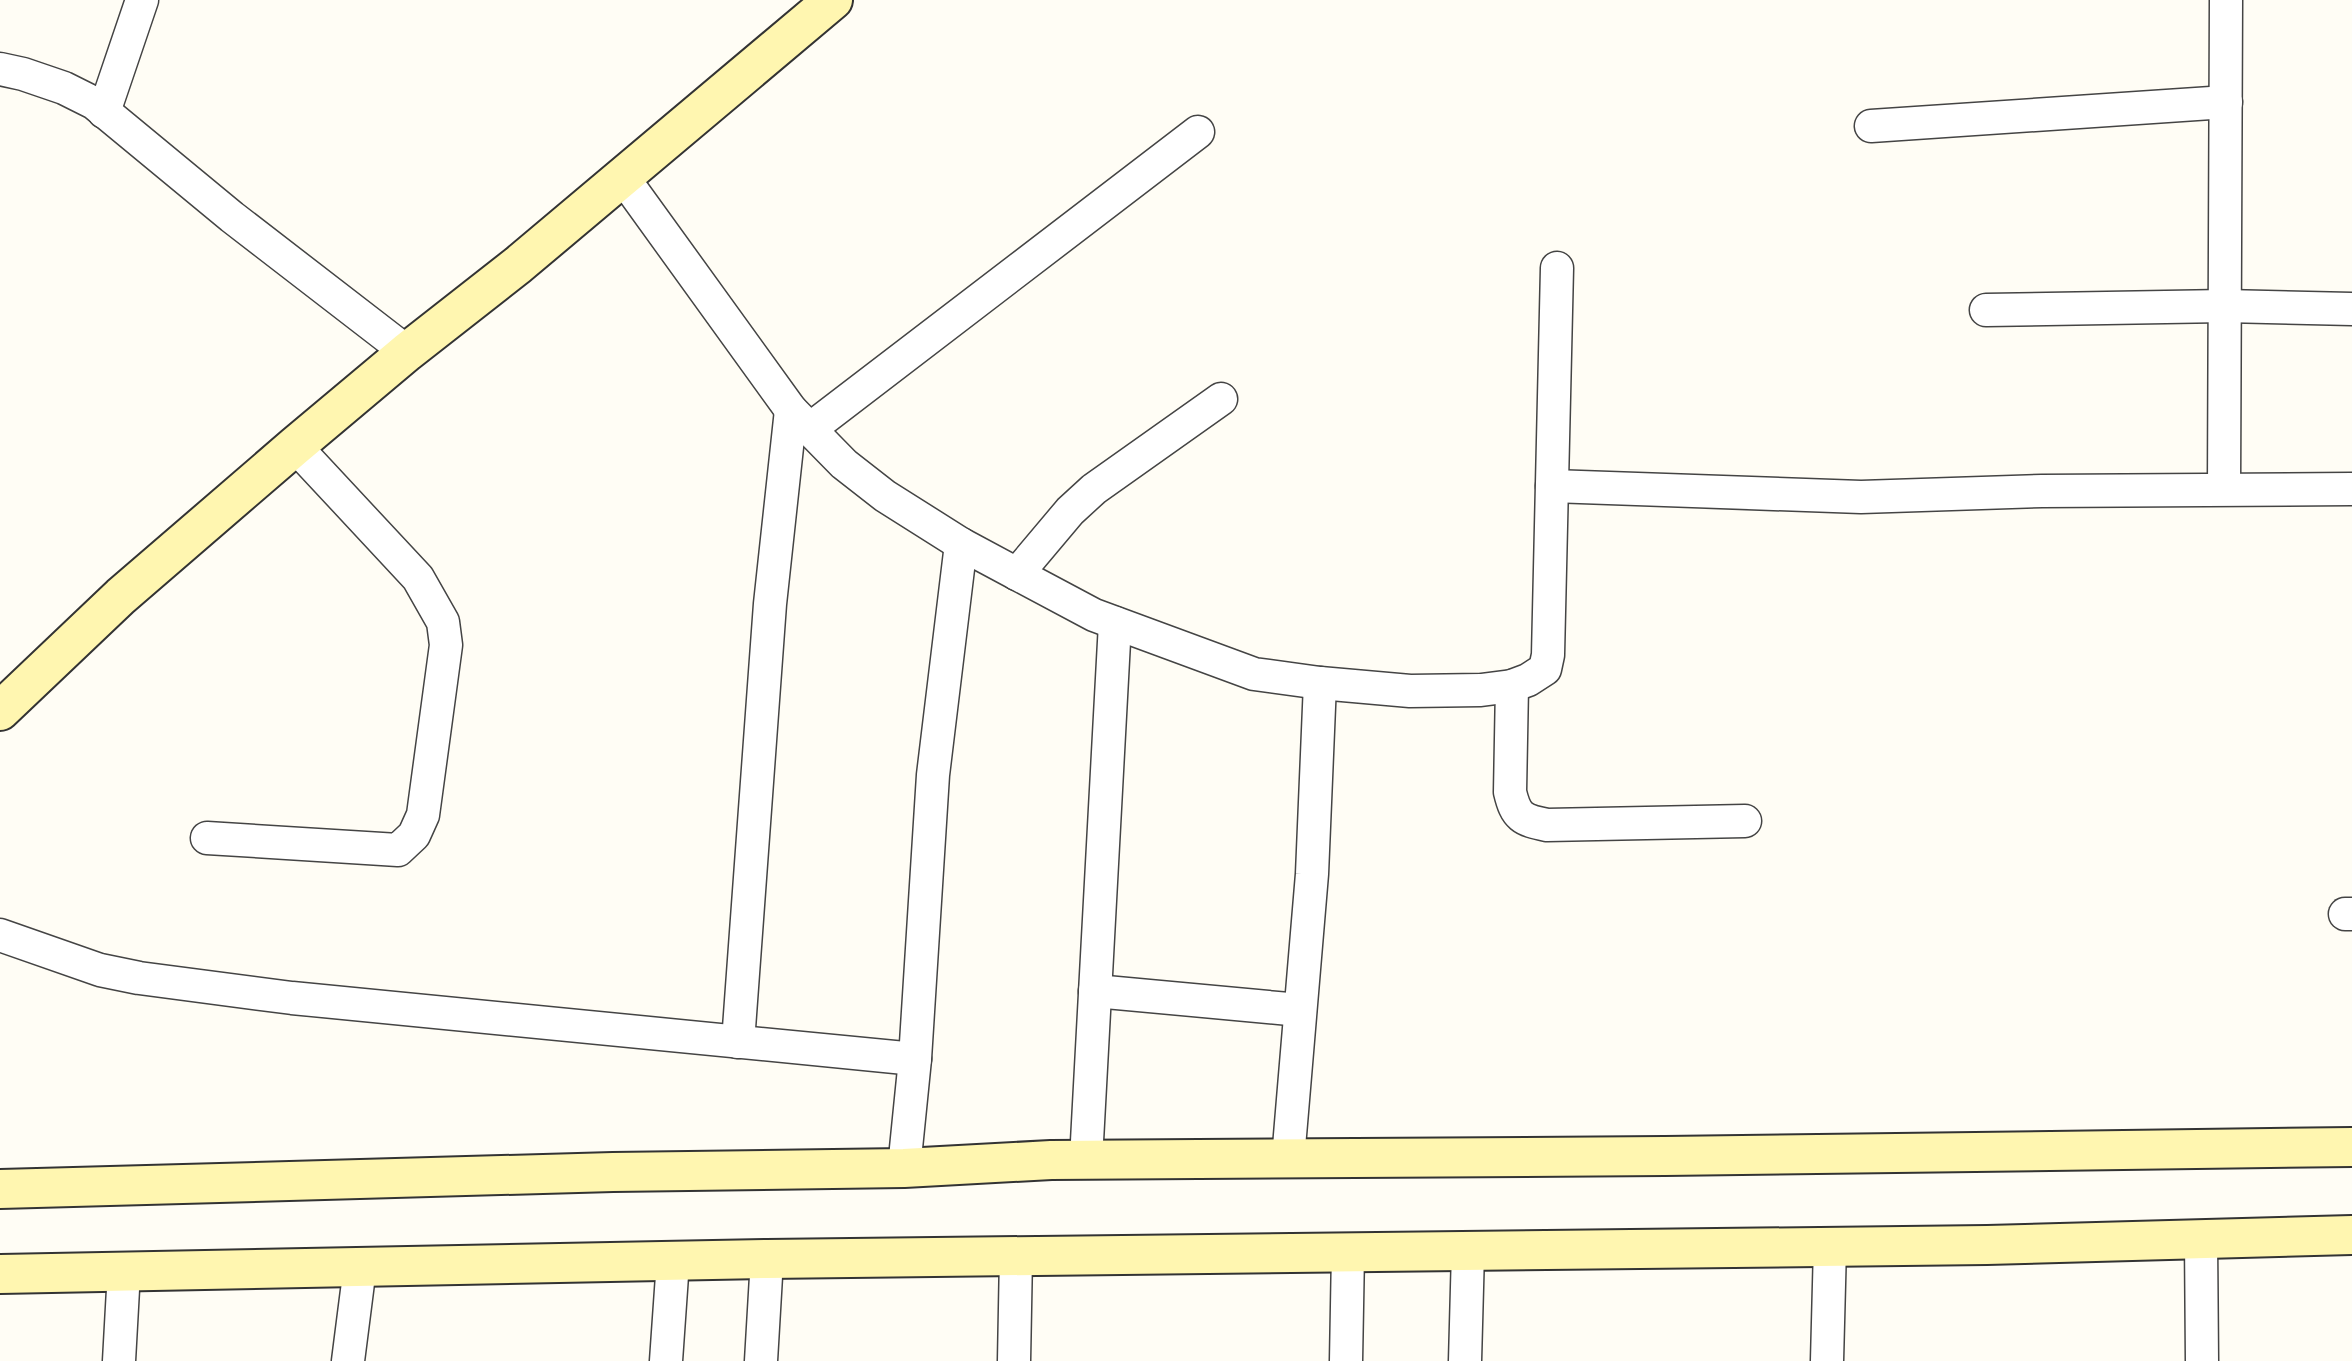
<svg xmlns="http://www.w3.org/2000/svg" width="2352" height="1361" font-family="'Zilla Slab',serif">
	<rect width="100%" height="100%" fill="#fffdf5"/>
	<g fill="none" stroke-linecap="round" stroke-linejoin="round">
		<defs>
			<g id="street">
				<path d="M0 69 23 74 64 88 94 103 232 217 407 352"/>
				<path d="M104 112 142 0"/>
				<path d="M1871 126 2226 102"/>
				<path d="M622 176 791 410 844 464 885 496 961 544 1017 574 1094 615 1254 674 1320 683 1410 691 1481 690 1512 686 1528 680 1545 669 1548 655 1557 268"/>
				<path d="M1986 310 2225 306 2352 309"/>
				<path d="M810 429 1198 132"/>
				<path d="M1552 486 1861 497 2042 491 2352 489"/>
				<path d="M2224 489 2226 0"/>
				<path d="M1017 574 1070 511 1094 489 1221 399"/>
				<path d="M1512 686 1510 792C1516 817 1522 820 1547 825L1745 821"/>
				<path d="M207 838 398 850 414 835 423 815 446 645 443 622 418 578 295 446"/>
				<path d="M2345 914H2352"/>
				<path d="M0 935 100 970 139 978 292 998 915 1059"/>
				<path d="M1095 991 1300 1010"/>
				<path d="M738 1042 770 604 791 410"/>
				<path d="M1288 1159 1312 874 1320 683"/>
				<path d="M1086 1160 1115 623"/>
				<path d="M904 1168 915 1059 933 775 961 544"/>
				<path d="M2201 1239 2202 1361"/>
				<path d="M119 1361 124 1271"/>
				<path d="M348 1361 360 1267"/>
				<path d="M666 1361 673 1261"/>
				<path d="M761 1361 767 1259"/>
				<path d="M1014 1361 1016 1256"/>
				<path d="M1346 1361 1348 1252"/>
				<path d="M1465 1361 1468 1251"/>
				<path d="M1827 1361 1830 1246"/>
			</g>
			<g id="secondary">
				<path d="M0 711 121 596 295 446 407 352 518 265 833 0"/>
				<path d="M0 1189 613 1172 904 1168 1051 1160 1665 1156 2352 1147"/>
				<path d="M0 1274 767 1259 1987 1245 2352 1235"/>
			</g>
		</defs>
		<use href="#street" stroke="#444" stroke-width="35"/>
		<use href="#secondary" stroke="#333" stroke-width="42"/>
		<use href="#street" stroke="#fff" stroke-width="32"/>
		<use href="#secondary" stroke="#fff6b0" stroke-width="38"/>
	</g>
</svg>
